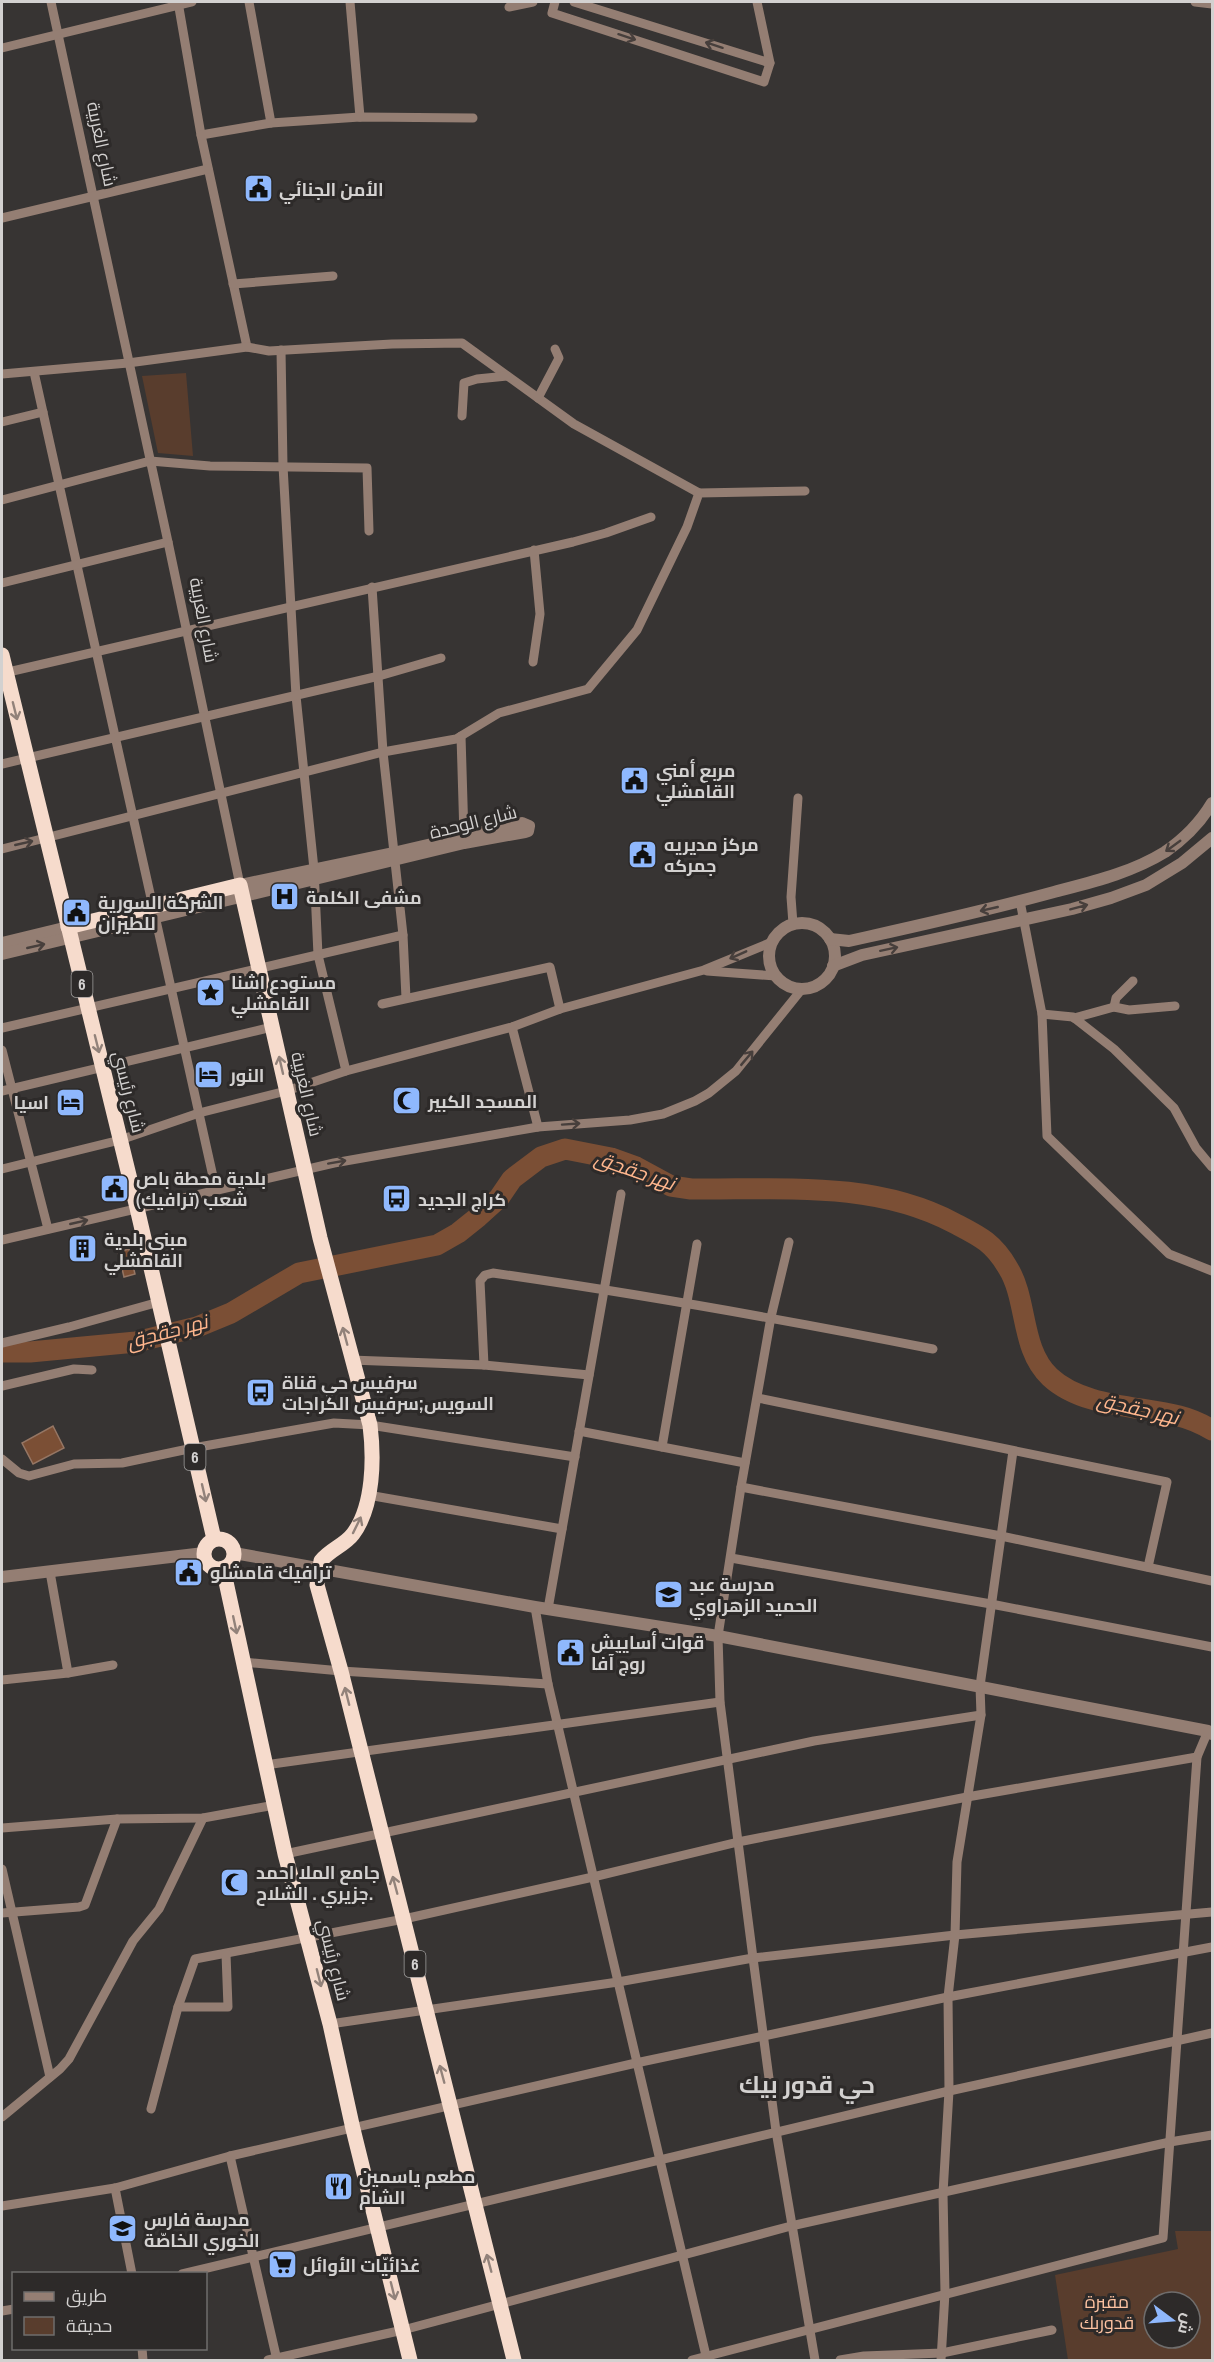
<svg xmlns="http://www.w3.org/2000/svg" width="1214" height="2362" font-family="'Archivo Narrow',Cairo,sans-serif">
	<rect width="100%" height="100%" fill="#373433"/>
	<g fill="#593d2d" fill-rule="evenodd">
		<path d="M186 373 193 456 158 453 142 376Z"/>
		<path d="M1175 2231H1212V2360H1068L1055 2275 1178 2249ZM1154 2302H1190V2338H1154Z"/>
	</g>
	<g fill="#7b4f35" stroke="#957664" stroke-width="1.5">
		<path d="M129 1249 135 1274 124 1277 118 1252Z"/>
		<path d="M53 1426 64 1448 33 1464 22 1443Z"/>
	</g>
	<g fill="none" stroke-linecap="round" stroke-linejoin="round">
		<path stroke="#7b4f35" stroke-width="21" d="M2 1352H30L136 1342 197 1327 231 1313 299 1273 437 1245 458 1233 478 1217 499 1198 512 1179 541 1157 565 1149 611 1158 636 1167 671 1186 691 1189C779 1190 873 1180 954 1223 979 1236 993 1242 1008 1268 1028 1300 1020 1349 1050 1377 1082 1407 1139 1406 1179 1416 1191 1419 1202 1424 1212 1430"/>
		<g stroke="#947e73" stroke-width="9">
			<path d="M51 2 168 542 240 885"/>
			<path d="M178 2 201 135 247 347"/>
			<path d="M249 2 271 123"/>
			<path d="M350 2 360 117"/>
			<path d="M555 2 552 13 764 82 770 63 757 2"/>
			<path d="M574 2 770 63"/>
			<path d="M1195 2 1212 4"/>
			<path d="M509 7 533 2"/>
			<path d="M2 48 192 2"/>
			<path d="M201 135 271 123 360 117 473 118"/>
			<path d="M2 218 208 169"/>
			<path d="M233 284 333 276"/>
			<path d="M281 350 283 466 296 696 314 869 318 955 346 1071"/>
			<path d="M34 372 216 1190"/>
			<path d="M2 374 128 363 247 347 269 351 392 344 462 343 574 424 699 493"/>
			<path d="M538 398 559 358 555 349"/>
			<path d="M462 416 464 383 477 379 507 376"/>
			<path d="M2 422 43 412"/>
			<path d="M2 500 150 461 210 466 367 468 369 531"/>
			<path d="M2 583 168 542"/>
			<path d="M372 587 383 752 403 935 406 998"/>
			<path d="M533 662 540 614 534 550"/>
			<path d="M4 673 573 542 606 533 651 517"/>
			<path d="M461 736 464 836"/>
			<path d="M2 764 379 676 441 658"/>
			<path d="M2 849 383 752 456 739 499 713 588 689 637 630 687 527 699 493 805 491"/>
			<path d="M1020 901 1042 1014 1047 1136 1169 1254 1212 1271"/>
			<path d="M793 924 791 897 798 798"/>
			<path d="M707 971 776 976"/>
			<path d="M382 1004 550 967 560 1009"/>
			<path d="M1114 1007 1116 998 1133 981"/>
			<path d="M1042 1014 1073 1017 1114 1049 1174 1108 1196 1148 1212 1167"/>
			<path d="M1074 1018 1114 1007 1129 1010 1175 1006"/>
			<path d="M512 1027 538 1127"/>
			<path d="M2 1028 403 935"/>
			<path d="M2 1050 48 1229"/>
			<path d="M2 1091 272 1027"/>
			<path d="M2 1169 120 1140 199 1113 286 1091 346 1071 512 1027 560 1009 704 970 772 942"/>
			<path d="M2 1240 334 1163 538 1127 630 1120 663 1114 695 1101 709 1093 736 1071 802 989"/>
			<path d="M789 1242 771 1317 741 1487 718 1636 720 1702 753 1958 776 2131 815 2360"/>
			<path d="M2 1343 69 1327 159 1302"/>
			<path d="M351 1360 484 1365 589 1375"/>
			<path d="M484 1365 480 1281 485 1275 493 1273C640 1294 786 1320 933 1349"/>
			<path d="M2 1386 74 1369 92 1370"/>
			<path d="M758 1398 1167 1482 1148 1567"/>
			<path d="M579 1431 745 1463"/>
			<path d="M662 1447 697 1244"/>
			<path d="M2 1459 19 1473 29 1476 74 1464 122 1463 193 1448 334 1423 370 1425 575 1457"/>
			<path d="M741 1487 1001 1536 1212 1581"/>
			<path d="M368 1495 562 1529"/>
			<path d="M731 1558 991 1604 1212 1647"/>
			<path d="M50 1572 68 1673"/>
			<path d="M535 1607 548 1684 707 2360"/>
			<path d="M548 1609 621 1194"/>
			<path d="M243 1662 341 1671 548 1684"/>
			<path d="M2 1680 68 1673 113 1665"/>
			<path d="M265 1765 720 1702"/>
			<path d="M2 1828 117 1819 203 1818 275 1805"/>
			<path d="M285 1854 814 1741 981 1715"/>
			<path d="M2 1869 50 2077"/>
			<path d="M2 1913 79 1907 85 1905 117 1819"/>
			<path d="M178 2007 195 1959 404 1919 593 1877 738 1842 967 1797 1197 1757"/>
			<path d="M330 2024 618 1982 753 1958 955 1935 1212 1912"/>
			<path d="M151 2109 178 2007H228L226 1954"/>
			<path d="M2 2117 60 2069 69 2059 133 1941 159 1909 203 1818"/>
			<path d="M230 2156 277 2360"/>
			<path d="M115 2188 132 2274"/>
			<path d="M2 2206 115 2188 230 2156 636 2063 948 1997 1212 1947"/>
			<path d="M182 2274 949 2091 1212 2033"/>
			<path d="M2 2311 14 2309"/>
			<path d="M142 2348 143 2360"/>
			<path d="M268 2360 403 2330 791 2226 1170 2142 1212 2135"/>
			<path d="M692 2360 1163 2238 1197 1757 1208 1731"/>
			<path d="M840 2360 864 2356 942 2353 1052 2330"/>
			<path d="M941 2360 945 2293 943 2193 949 2091 948 1997 955 1935 957 1862 981 1715 980 1686 1013 1451"/>
		</g>
		<g stroke="#947e73" stroke-width="12">
			<circle cx="802" cy="956" r="33"/>
			<path d="M830 939 849 941 867 937C930 923 992 909 1054 892 1092 882 1131 873 1165 852 1184 839 1200 823 1212 803"/>
			<path d="M2 943 68 927"/>
			<path d="M2 954 464 843 525 832 528 831 529 826 522 823 393 853 240 885"/>
			<path d="M833 966 862 955 1072 909 1111 898 1146 885 1182 863 1212 838"/>
			<path d="M234 1553 535 1607 718 1636 1208 1731 1212 1734"/>
			<path d="M2 1577 204 1553"/>
		</g>
		<g stroke="#f6dbcc" stroke-width="15">
			<path d="M2 655 137 1208 214 1539"/>
			<path d="M68 927 240 885 320 1238 370 1425C374 1457 374 1506 353 1534 345 1545 329 1550 321 1561L317 1585 341 1671 514 2360"/>
			<circle cx="219" cy="1554" r="15"/>
			<path d="M223 1568 285 1854 330 2024 353 2129 410 2360"/>
		</g>
	</g>
	<defs><path id="oneway-shaft" d="M-6 0H5M1.5-3L5.5 0L1.5 3" fill="none" stroke-width="1.6" stroke-linecap="round" stroke-linejoin="round" transform="scale(1.5)"/></defs>
	<g stroke="#473f3c">
		<use href="#oneway-shaft" transform="translate(627 37) rotate(18)"/>
		<use href="#oneway-shaft" transform="translate(714 45) rotate(-162)"/>
		<use href="#oneway-shaft" transform="translate(24 843) rotate(-13)"/>
		<use href="#oneway-shaft" transform="translate(1173 846) rotate(144)"/>
		<use href="#oneway-shaft" transform="translate(1079 907) rotate(-15)"/>
		<use href="#oneway-shaft" transform="translate(989 909) rotate(167)"/>
		<use href="#oneway-shaft" transform="translate(36 946) rotate(-13)"/>
		<use href="#oneway-shaft" transform="translate(889 949) rotate(-12)"/>
		<use href="#oneway-shaft" transform="translate(738 955) rotate(156)"/>
		<use href="#oneway-shaft" transform="translate(747 1058) rotate(-50)"/>
		<use href="#oneway-shaft" transform="translate(571 1124) rotate(-4)"/>
		<use href="#oneway-shaft" transform="translate(337 1162) rotate(-10)"/>
		<use href="#oneway-shaft" transform="translate(79 1222) rotate(-13)"/>
	</g>
	<g stroke="#92827a">
		<use href="#oneway-shaft" transform="translate(15 711) rotate(76)"/>
		<use href="#oneway-shaft" transform="translate(97 1044) rotate(76)"/>
		<use href="#oneway-shaft" transform="translate(281 1065) rotate(-103)"/>
		<use href="#oneway-shaft" transform="translate(345 1336) rotate(-105)"/>
		<use href="#oneway-shaft" transform="translate(204 1493) rotate(77)"/>
		<use href="#oneway-shaft" transform="translate(357 1525) rotate(-64)"/>
		<use href="#oneway-shaft" transform="translate(235 1625) rotate(78)"/>
		<use href="#oneway-shaft" transform="translate(347 1696) rotate(-104)"/>
		<use href="#oneway-shaft" transform="translate(395 1885) rotate(-105)"/>
		<use href="#oneway-shaft" transform="translate(319 1978) rotate(76)"/>
		<use href="#oneway-shaft" transform="translate(442 2074) rotate(-105)"/>
		<use href="#oneway-shaft" transform="translate(489 2263) rotate(-105)"/>
		<use href="#oneway-shaft" transform="translate(393 2291) rotate(76)"/>
	</g>
	<defs>
		<symbol id="civic-square" viewBox="-11 -11 22 22"><rect x="-9" y="-9" width="18" height="18" rx="4" fill="#8fb8fd" stroke="#2d2a29"/><path d="M-.6-6.5H3V-4.5H.6V-3L4-1V1h2V6H-6V1h2V-1L-.6-3ZM-1.2 2.5V6h2.4V2.5Z" fill="#111"/></symbol>
		<symbol id="hospital-square" viewBox="-11 -11 22 22"><rect x="-9" y="-9" width="18" height="18" rx="4" fill="#8fb8fd" stroke="#2d2a29"/><path d="M-5-5h3v3.5h4V-5h3V5h-3V1.5h-4V5h-3Z" fill="#111"/></symbol>
		<symbol id="sight-square" viewBox="-11 -11 22 22"><rect x="-9" y="-9" width="18" height="18" rx="4" fill="#8fb8fd" stroke="#2d2a29"/><path d="M0-6L1.8-2.2L6-1.7L2.9 1.2L3.7 5.4L0 3.3L-3.7 5.4L-2.9 1.2L-6-1.7L-1.8-2.2Z" fill="#111"/></symbol>
		<symbol id="hotel-square" viewBox="-11 -11 22 22"><rect x="-9" y="-9" width="18" height="18" rx="4" fill="#8fb8fd" stroke="#2d2a29"/><path d="M-6-4.5h1.5V1H6V5H4.5V3h-9V5H-6ZM-4 0a1.8 1.8 0 1 1 3.6 0ZM.5 0V-2.5h3Q6-2.5 6 0Z" fill="#111"/></symbol>
		<symbol id="mosque-square" viewBox="-11 -11 22 22"><rect x="-9" y="-9" width="18" height="18" rx="4" fill="#8fb8fd" stroke="#2d2a29"/><path d="M3.5-4.9A6 6 0 1 0 3.5 4.9A5 5 0 1 1 3.5-4.9Z" fill="#111"/></symbol>
		<symbol id="bus-square" viewBox="-11 -11 22 22"><rect x="-9" y="-9" width="18" height="18" rx="4" fill="#8fb8fd" stroke="#2d2a29"/><path d="M-5-6H5V4H4V6H2V4H-2V6H-4V4H-5ZM-3.5-4V0h7V-4ZM-3.5 1.2v1.5H-2V1.2ZM2 1.2v1.5H3.5V1.2Z" fill="#111"/></symbol>
		<symbol id="building-square" viewBox="-11 -11 22 22"><rect x="-9" y="-9" width="18" height="18" rx="4" fill="#8fb8fd" stroke="#2d2a29"/><path d="M-4-6H4V6H1V3H-1V6H-4ZM-2.5-4.3h1.7v1.8h-1.7ZM.8-4.3h1.7v1.8H.8ZM-2.5-1h1.7V.8h-1.7ZM.8-1h1.7V.8H.8Z" fill="#111"/></symbol>
		<symbol id="school-square" viewBox="-11 -11 22 22"><rect x="-9" y="-9" width="18" height="18" rx="4" fill="#8fb8fd" stroke="#2d2a29"/><path d="M0-5L7-2L0 1L-7-2ZM-4 1L0 2.5L4 1V4Q0 6-4 4Z" fill="#111"/></symbol>
		<symbol id="restaurant-square" viewBox="-11 -11 22 22"><rect x="-9" y="-9" width="18" height="18" rx="4" fill="#8fb8fd" stroke="#2d2a29"/><path d="M-5-6h1v4h1v-4h1v4h1v-4h1v5L-1.5 .5V6h-2V.5L-5-1ZM5-6V6H3V1.5H1.5Q1.5-4 5-6Z" fill="#111"/></symbol>
		<symbol id="supermarket-square" viewBox="-11 -11 22 22"><rect x="-9" y="-9" width="18" height="18" rx="4" fill="#8fb8fd" stroke="#2d2a29"/><path d="M-6-5.5h2.5l.6 2H6L4.5 2H-2.5L-4.4-4H-6ZM-1.5 3.2a1.3 1.3 0 1 0 .1 0ZM3 3.2a1.3 1.3 0 1 0 .1 0Z" fill="#111"/></symbol>
	</defs>
	<g fill-rule="evenodd">
		<use href="#civic-square" x="242" y="172" width="33" height="33"/>
		<use href="#civic-square" x="618" y="764" width="33" height="33"/>
		<use href="#civic-square" x="626" y="838" width="33" height="33"/>
		<use href="#hospital-square" x="268" y="880" width="33" height="33"/>
		<use href="#civic-square" x="60" y="896" width="33" height="33"/>
		<use href="#sight-square" x="194" y="976" width="33" height="33"/>
		<use href="#hotel-square" x="192" y="1058" width="33" height="33"/>
		<use href="#mosque-square" x="390" y="1084" width="33" height="33"/>
		<use href="#hotel-square" x="54" y="1086" width="33" height="33"/>
		<use href="#civic-square" x="98" y="1172" width="33" height="33"/>
		<use href="#bus-square" x="380" y="1182" width="33" height="33"/>
		<use href="#building-square" x="66" y="1232" width="33" height="33"/>
		<use href="#bus-square" x="244" y="1376" width="33" height="33"/>
		<use href="#civic-square" x="172" y="1556" width="33" height="33"/>
		<use href="#school-square" x="652" y="1578" width="33" height="33"/>
		<use href="#civic-square" x="554" y="1636" width="33" height="33"/>
		<use href="#mosque-square" x="218" y="1866" width="33" height="33"/>
		<use href="#restaurant-square" x="322" y="2170" width="33" height="33"/>
		<use href="#school-square" x="106" y="2212" width="33" height="33"/>
		<use href="#supermarket-square" x="266" y="2248" width="33" height="33"/>
	</g>
	<g text-anchor="middle" dominant-baseline="central" stroke-width="6" stroke-linejoin="round" paint-order="stroke">
		<g fill="#2d2a29" stroke="#a19f9e" stroke-width="1.5">
			<rect x="71.5" y="971" width="21" height="26" rx="4.5"/>
			<rect x="184.5" y="1444" width="21" height="26" rx="4.5"/>
			<rect x="404.5" y="1951" width="21" height="26" rx="4.5"/>
		</g>
		<g font-size="16" font-weight="bold" fill="#d3d1d0">
			<text x="82" y="984">6</text>
			<text x="195" y="1457">6</text>
			<text x="415" y="1964">6</text>
		</g>
		<g font-size="18" fill="#d3d1d0" stroke="#2d2a29">
			<text transform="translate(102 144) rotate(78)">شارع الغربية</text>
			<text transform="translate(204 620) rotate(79)">شارع الغربية</text>
			<text transform="translate(473 822) rotate(-14)">شارع الوحدة</text>
			<text transform="translate(129 1092) rotate(76)">شارع رئيسي</text>
			<text transform="translate(307 1094) rotate(77)">شارع الغربية</text>
			<text transform="translate(334 1960) rotate(76)">شارع رئيسي</text>
		</g>
		<g font-size="18" font-weight="bold" fill="#d3d1d0" stroke="#2d2a29" text-anchor="start">
			<text x="279" y="189">الأمن الجنائي</text>
			<text x="656" y="770">مربع أمني<tspan x="656" dy="21">القامشلي</tspan></text>
			<text x="664" y="844">مركز مديريه<tspan x="664" dy="21">جمركه</tspan></text>
			<text x="306" y="897">مشفى الكلمة</text>
			<text x="98" y="902">الشركة السورية<tspan x="98" dy="21">للطيران</tspan></text>
			<text x="231" y="982">مستودع اشنا<tspan x="231" dy="21">القامشلي</tspan></text>
			<text x="230" y="1075">النور</text>
			<text x="428" y="1101">المسجد الكبير</text>
			<text x="49" y="1102" text-anchor="end">اسيا</text>
			<text x="136" y="1178">بلدية محطة باص<tspan x="136" dy="21">شعب (ترافيك)</tspan></text>
			<text x="418" y="1199">كراج الجديد</text>
			<text x="104" y="1239">مبنى بلدية<tspan x="104" dy="21">القامشلي</tspan></text>
			<text x="282" y="1382">سرفيس حي قناة<tspan x="282" dy="21">السويس;سرفيس الكراجات</tspan></text>
			<text x="210" y="1572">ترافيك قامشلو</text>
			<text x="689" y="1584">مدرسة عبد<tspan x="689" dy="21">الحميد الزهراوي</tspan></text>
			<text x="591" y="1642">قوات أساييش<tspan x="591" dy="21">روج آفا</tspan></text>
			<text x="256" y="1872">جامع الملا احمد<tspan x="256" dy="21">جزيري . الشلاح.</tspan></text>
			<text x="359" y="2176">مطعم ياسمين<tspan x="359" dy="21">الشام</tspan></text>
			<text x="144" y="2219">مدرسة فارس<tspan x="144" dy="21">الخوري الخاصّة</tspan></text>
			<text x="303" y="2265">غذائيّات الأوائل</text>
		</g>
		<g font-size="18" fill="#fdc2a1" stroke="#2d2a29">
			<text x="1107" y="2301">مقبرة<tspan x="1107" dy="21">قدوربك</tspan></text>
		</g>
		<g font-size="20" font-style="italic" fill="#ffb68d" stroke="#2d2a29">
			<text transform="translate(635 1170) rotate(19)">نهر جقجق</text>
			<text transform="translate(167 1331) rotate(-15)">نهر جقجق</text>
			<text transform="translate(1138 1408) rotate(13)">نهر جقجق</text>
		</g>
		<g font-size="24" font-weight="bold" fill="#d3d1d0" stroke="#2d2a29">
			<text x="807" y="2084">حي قدور بيك</text>
		</g>
	</g>
	<rect width="1214" height="2362" fill="none" stroke="#d3d1d0" stroke-width="6"/>
	<rect x="12" y="2272" width="195" height="78" fill="#2d2a29" stroke="#6f6d6c" stroke-width="1.5"/>
	<rect x="24" y="2292" width="30" height="9" fill="#947e73" stroke="#6f6d6c" stroke-width="1.5"/>
	<text x="66" y="2302" font-size="18" fill="#d3d1d0">طريق</text>
	<rect x="24" y="2317" width="30" height="18" fill="#593d2d" stroke="#6f6d6c" stroke-width="1.5"/>
	<text x="66" y="2332" font-size="18" fill="#d3d1d0">حديقة</text>
	<g transform="translate(1172 2320) rotate(106)"><circle r="28" fill="#2d2a29" stroke="#6f6d6c" stroke-width="1.5"/>
	<path d="M0-4.5L10 22L0 15L-10 22Z" fill="#8fb8fd"/>
	<text y="-9" font-size="16" font-weight="bold" text-anchor="middle" fill="#d3d1d0">ش</text>
	</g>
</svg>
